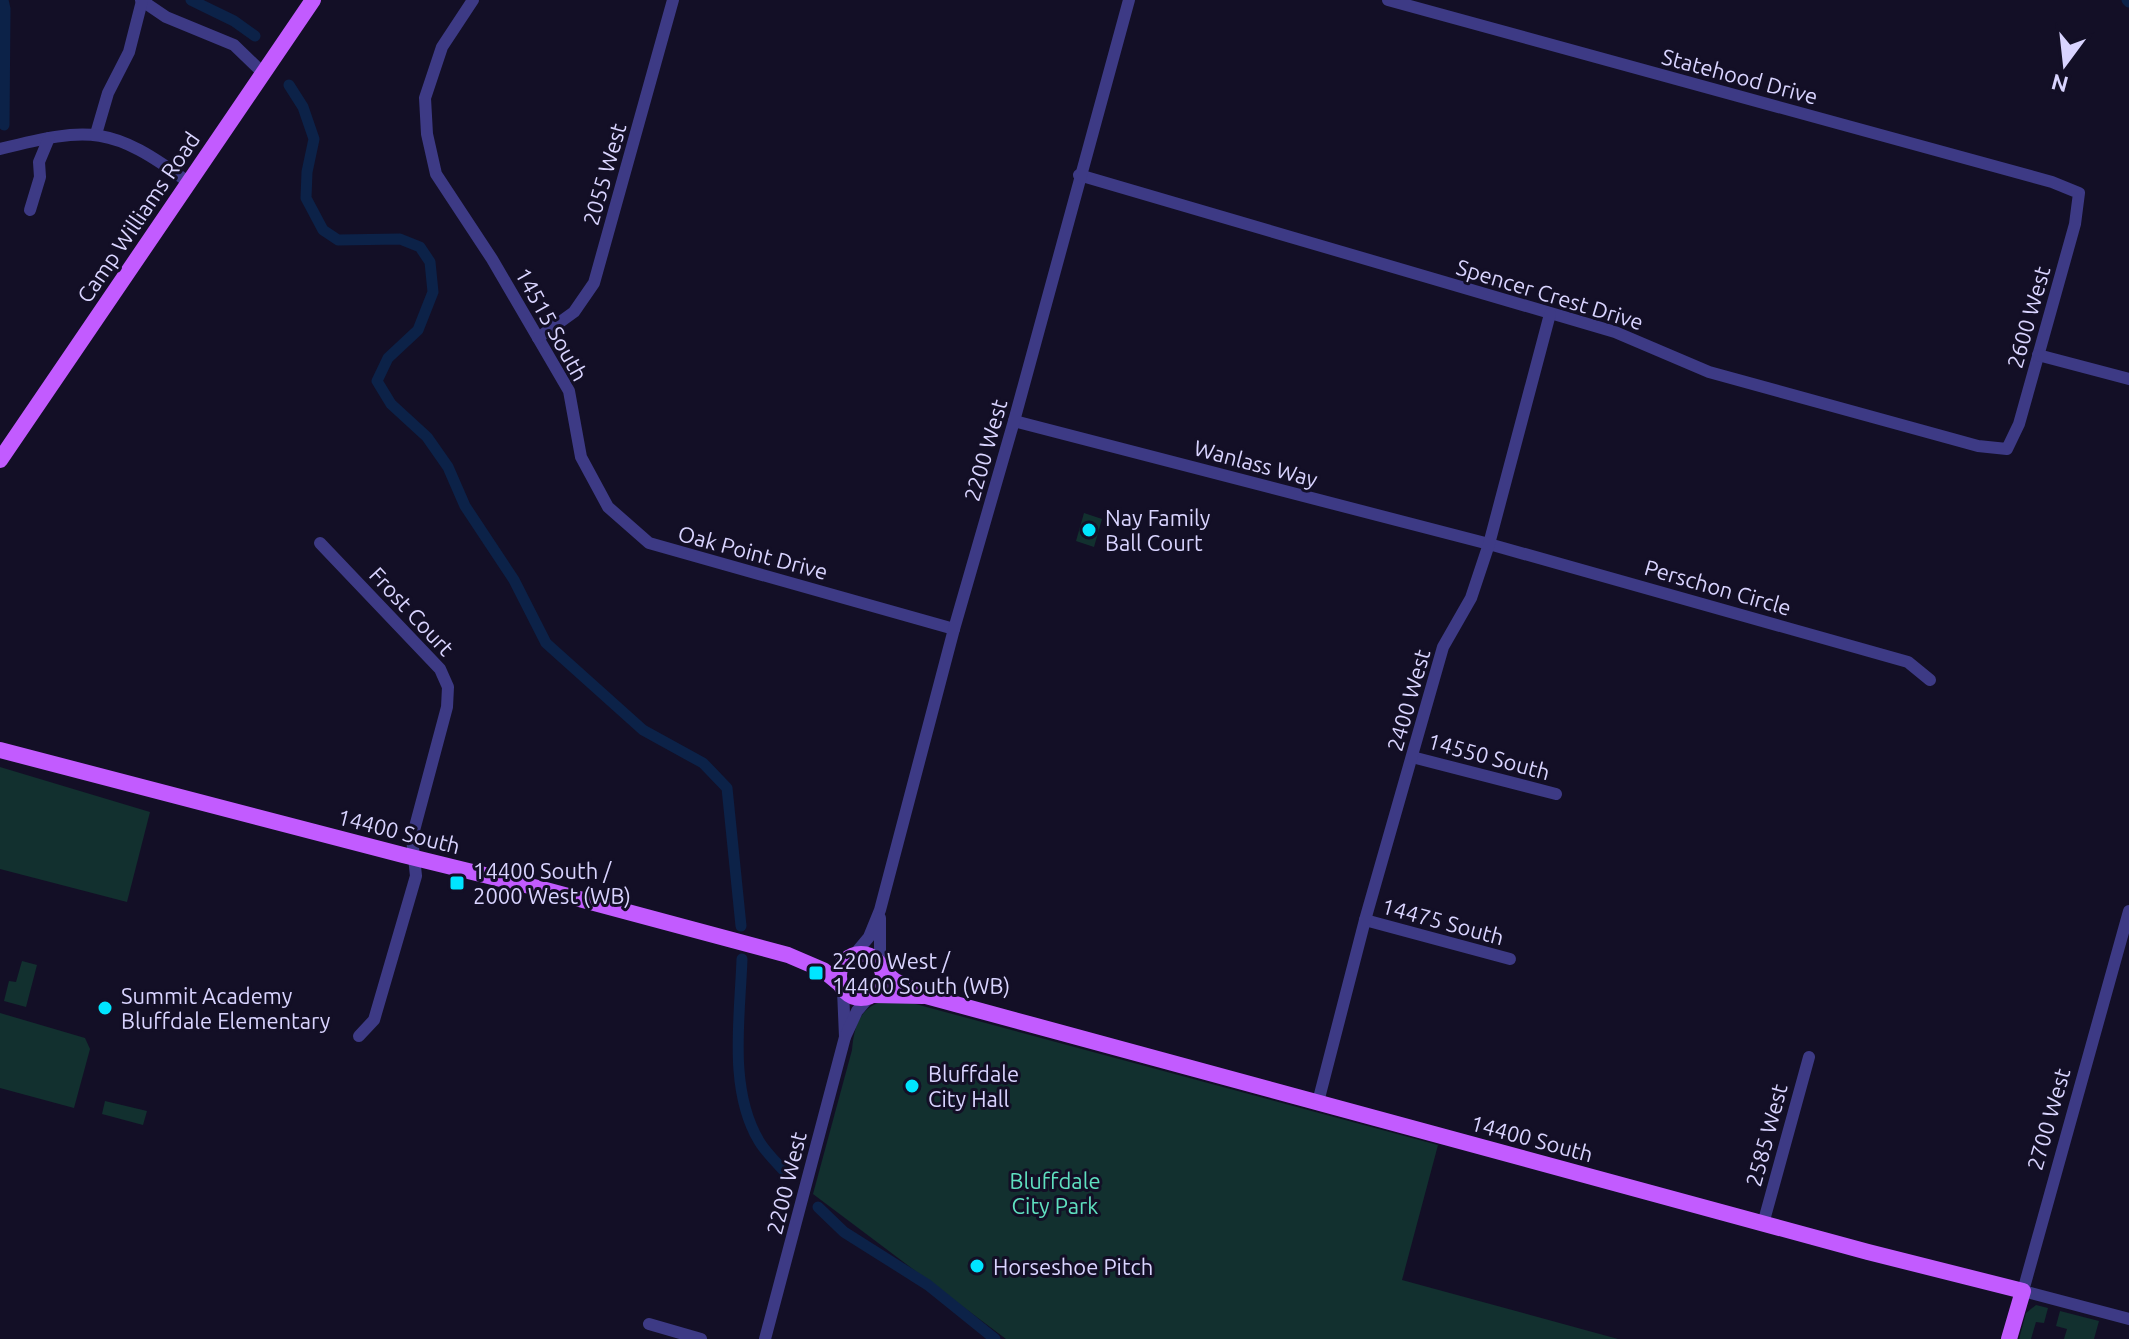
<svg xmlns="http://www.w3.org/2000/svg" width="2129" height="1339" font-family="Ubuntu,sans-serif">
	<rect width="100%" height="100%" fill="#130f26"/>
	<g fill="#12302f">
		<path d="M1084 513 1102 519 1094 547 1076 541Z"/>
		<path d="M0 767 150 812 127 902 0 869Z"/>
		<path d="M22 961 37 965 26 1007 4 1001 9 981 16 982Z"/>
		<path d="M880 1002H908L1438 1145 1402 1280 1618 1339H1006L813 1194 852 1050C854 1029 858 1010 880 1002Z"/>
		<path d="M0 1013 85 1038 90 1049 74 1108 0 1088Z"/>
		<path d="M105 1101 147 1111 143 1125 102 1114Z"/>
		<path d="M2036 1305 2048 1308 2044 1323 2036 1322 2031 1339H2019L2026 1313Z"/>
		<path d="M2060 1311 2099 1321 2094 1339H2064L2067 1329 2056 1326Z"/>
	</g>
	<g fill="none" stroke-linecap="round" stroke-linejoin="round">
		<g stroke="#0c2248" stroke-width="11">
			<path d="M3 0 5 9 4 125"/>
			<path d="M191 0 234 21 255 36"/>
			<path d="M2127 0 2129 2"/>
			<path d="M289 85 303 107 314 139 307 172 306 198 323 230 338 240 400 239 420 247 430 262 433 292 418 330 388 358 377 381 391 404 427 437 448 467 465 506 514 580 546 643 643 730 703 763 727 788 741 926"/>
			<path d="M742 959C740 1017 728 1089 759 1141 766 1153 778 1164 787 1174"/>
			<path d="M818 1207 844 1232 928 1285 995 1339"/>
		</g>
		<g stroke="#3d3a85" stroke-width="12">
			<path d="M141 0 166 17 234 45 263 73"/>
			<path d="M473 0 442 47 425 98 427 134 436 174 492 259 569 391 581 457 608 507 649 543 954 629"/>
			<path d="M96 134 108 93 129 52 142 1"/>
			<path d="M0 149C91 126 112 126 188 182"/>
			<path d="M1079 175 1615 332 1709 372 1978 446 2007 449 2019 424 2075 224 2079 193 2052 182 1388 0"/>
			<path d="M30 210 40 177 39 162 49 138"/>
			<path d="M538 338 574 312 594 283 673 0"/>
			<path d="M2038 355 2129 379"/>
			<path d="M1014 421 1489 544 1908 662 1930 680"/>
			<path d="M320 543 440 669 448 687 447 707 412 838 416 876 374 1020 359 1036"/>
			<path d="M1412 757 1556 794"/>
			<path d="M2129 911 2023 1291 2129 1319"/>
			<path d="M1365 920 1510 959"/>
			<path d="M854 955 869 937 880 910 954 629 1014 421 1129 0"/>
			<path d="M880 965V918"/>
			<path d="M843 990 845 1037"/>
			<path d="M1318 1102 1365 920 1443 647 1471 598 1489 544 1550 314"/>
			<path d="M1763 1224 1809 1057"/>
			<path d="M649 1324 701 1339"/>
			<path d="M765 1339 845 1037 857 1011 869 997"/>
		</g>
		<g stroke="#c25bff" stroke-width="16">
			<path d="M0 460 313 0"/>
			<path d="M0 750 403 855 542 889 788 955 823 970 840 984"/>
			<circle cx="861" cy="976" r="22"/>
			<path d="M882 970 895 981 926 996 1868 1252 2023 1291 2009 1339"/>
			<path d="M873 995 923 996"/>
		</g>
	</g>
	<g fill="#00e5ff" stroke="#130f26" stroke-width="3">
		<circle cx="1089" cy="530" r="8"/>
		<rect x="449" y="875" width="16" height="16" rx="4"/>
		<rect x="808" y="965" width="16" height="16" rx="4"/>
		<circle cx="105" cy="1008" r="8"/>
		<circle cx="912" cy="1086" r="8"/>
		<circle cx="977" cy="1266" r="8"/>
	</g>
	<g text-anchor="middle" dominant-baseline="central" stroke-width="6" stroke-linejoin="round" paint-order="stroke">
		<g font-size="22" fill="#d9d4ff" stroke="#130f26">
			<text transform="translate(1740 76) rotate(15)">Statehood Drive</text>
			<text transform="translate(604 174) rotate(-74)">2055 West</text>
			<text transform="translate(138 217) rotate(-56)">Camp Williams Road</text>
			<text transform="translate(1550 294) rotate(17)">Spencer Crest Drive</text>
			<text transform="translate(2028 317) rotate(-74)">2600 West</text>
			<text transform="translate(552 324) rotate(61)">14515 South</text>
			<text transform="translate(985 450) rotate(-74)">2200 West</text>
			<text transform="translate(1256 463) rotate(15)">Wanlass Way</text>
			<text transform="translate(753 552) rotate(15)">Oak Point Drive</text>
			<text transform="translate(1718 587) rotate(16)">Perschon Circle</text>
			<text transform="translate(412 611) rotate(47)">Frost Court</text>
			<text transform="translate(1408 700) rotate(-74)">2400 West</text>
			<text transform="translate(1489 756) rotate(15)">14550 South</text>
			<text transform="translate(399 831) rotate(14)">14400 South</text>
			<text transform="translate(1443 921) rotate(15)">14475 South</text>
			<text transform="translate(2048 1119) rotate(-74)">2700 West</text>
			<text transform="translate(1766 1135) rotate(-75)">2585 West</text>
			<text transform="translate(1532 1138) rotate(15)">14400 South</text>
			<text transform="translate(786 1183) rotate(-76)">2200 West</text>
		</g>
		<g font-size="22" fill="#d9d4ff" stroke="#130f26" text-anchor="start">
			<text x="1105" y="517">Nay Family<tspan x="1105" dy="25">Ball Court</tspan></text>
			<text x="473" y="870">14400 South /<tspan x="473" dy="25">2000 West (WB)</tspan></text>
			<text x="832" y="960">2200 West /<tspan x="832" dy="25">14400 South (WB)</tspan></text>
			<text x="121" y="995">Summit Academy<tspan x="121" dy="25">Bluffdale Elementary</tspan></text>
			<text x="928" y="1073">Bluffdale<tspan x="928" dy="25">City Hall</tspan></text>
			<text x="993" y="1266">Horseshoe Pitch</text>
		</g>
		<g font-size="22" fill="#5fe0c0" stroke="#130f26">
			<text x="1055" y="1180">Bluffdale<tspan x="1055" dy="25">City Park</tspan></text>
		</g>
	</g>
	<g transform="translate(2065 64) rotate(195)" stroke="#130f26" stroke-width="6" paint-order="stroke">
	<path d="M0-6L14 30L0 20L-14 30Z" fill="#d9d4ff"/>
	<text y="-12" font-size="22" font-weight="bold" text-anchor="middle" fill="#d9d4ff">N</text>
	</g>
</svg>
